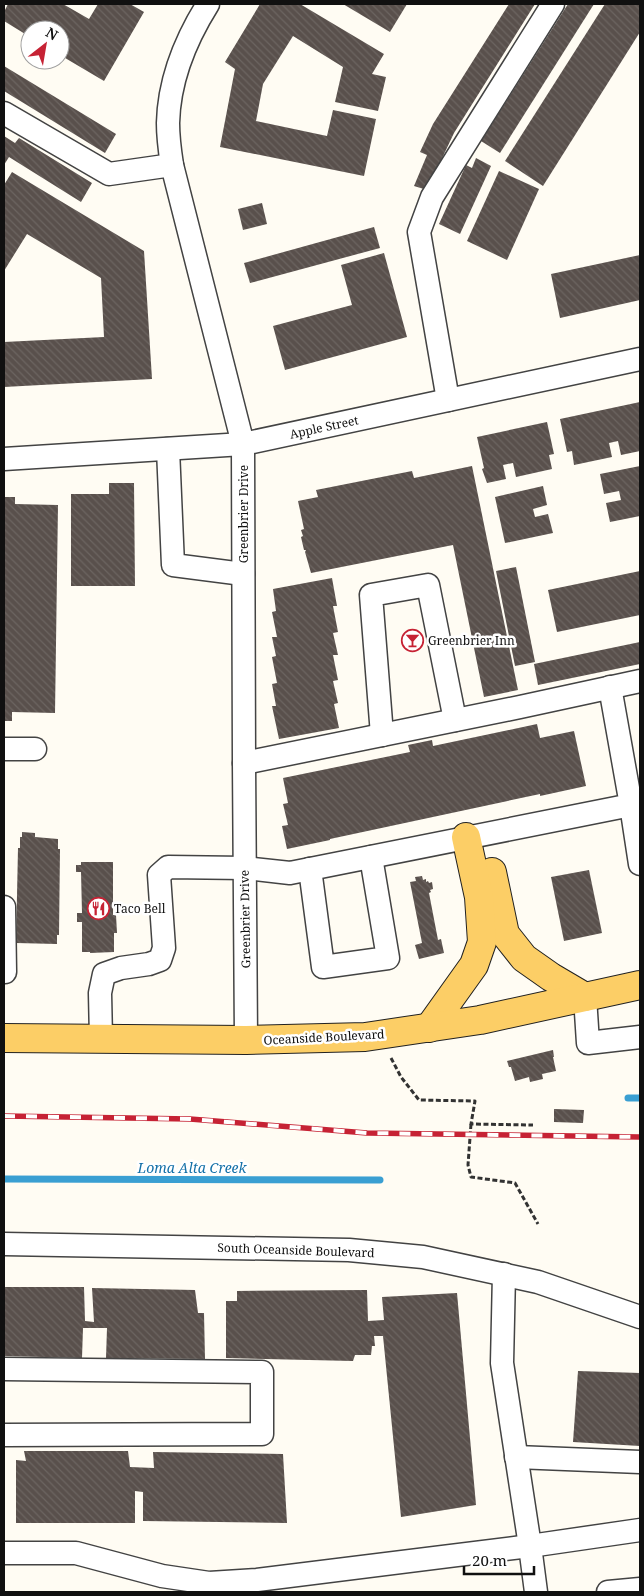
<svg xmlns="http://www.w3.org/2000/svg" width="644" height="1596" font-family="'Noto Serif',serif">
	<defs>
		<pattern id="building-back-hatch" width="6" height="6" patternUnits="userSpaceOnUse" patternTransform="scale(1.25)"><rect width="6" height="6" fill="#59504c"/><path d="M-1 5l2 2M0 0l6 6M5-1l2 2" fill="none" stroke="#6c6561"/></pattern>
	</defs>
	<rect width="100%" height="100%" fill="#fffcf3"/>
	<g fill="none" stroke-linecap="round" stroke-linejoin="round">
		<g stroke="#3a9fd2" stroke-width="7">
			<path d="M628 1098H640"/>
			<path d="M4 1179 380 1180"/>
		</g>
	</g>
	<g fill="url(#building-back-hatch)">
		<path d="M8 4H63L89 19 98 4H130L144 12 104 81 60 55V30H30V37L4 21V12Z"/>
		<path d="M260 4H300L384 54 372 74 386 77 378 111 335 102 343 67 293 36 263 84 256 121 327 136 333 110 376 119 364 176 220 147 235 69 225 62Z"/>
		<path d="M343 4H407L390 32Z"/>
		<path d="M509 4H535L454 133 427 190 414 186 427 155 420 152 433 124Z"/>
		<path d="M568 4H594L500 153 481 141Z"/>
		<path d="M605 4H640V32L543 186 505 161Z"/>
		<path d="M4 66 116 134 105 153 4 91Z"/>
		<path d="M4 136 15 143 19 138 92 183 81 202 9 157 4 165Z"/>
		<path d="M476 158 491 166 460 234 439 224 466 165 472 168Z"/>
		<path d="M499 171 539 189 507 260 467 241Z"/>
		<path d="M12 172 144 251 152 379 4 387V342L104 337 101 278 27 234 4 271V185Z"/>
		<path d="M262 203 267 224 243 230 238 209Z"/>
		<path d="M374 227 380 248 250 283 244 263Z"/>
		<path d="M384 253 407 337 285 370 273 326 352 305 341 265Z"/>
		<path d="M640 255V300L560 318 551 274Z"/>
		<path d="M640 402V451L621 455 618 441 609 443 612 457 574 465 572 451 567 452 560 419Z"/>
		<path d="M547 422 554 454 549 455 552 469 516 477 513 463 503 465 506 479 487 483 482 469 484 468 477 437Z"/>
		<path d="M472 466 518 690 484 697 453 545 311 573 305 552 306 550H304L301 537 303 536 301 530 304 529 298 501 318 497 316 490 412 471 414 478Z"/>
		<path d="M640 466V516L610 522 606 503 621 500 619 491 604 494 600 474Z"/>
		<path d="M109 483H134L135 586H71V494H109Z"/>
		<path d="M543 486 547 505 533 509 535 517 548 514 553 533 505 543 495 497Z"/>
		<path d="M4 497H15V504L58 505 55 713 12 712V721H4Z"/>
		<path d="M516 567 535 662 515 666 496 571Z"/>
		<path d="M640 571V615L557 632 548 590Z"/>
		<path d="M332 578 337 606H333L338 632 333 633 338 655H333L338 680 333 681 338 703 334 704 339 728 279 739 272 706H276L272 684 277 683 272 657 276 656 272 637H277L272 612 276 611 273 589Z"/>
		<path d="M640 642V664L538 685 534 664Z"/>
		<path d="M537 724 540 738 574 731 586 786 540 796V794L330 839V840L287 849 282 826 288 825 283 804 288 803 283 778 410 752 408 745 432 740 433 746Z"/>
		<path d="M22 832 35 833V837L58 839V849H60L59 935H57V944L16 943 18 848H20V837H22Z"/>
		<path d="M81 862H113V915H116L117 933H114V952L90 953V952H82V922H77V913H82L81 872H76V865H81Z"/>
		<path d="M589 870 602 933 564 941 551 877Z"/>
		<path d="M422 876 423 880 426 879V882L428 881 429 883 432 882 433 889 430 890 431 892 429 893 438 940 441 939 444 953 419 959 415 945 422 943 410 882 416 881 415 877Z"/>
		<path d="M553 1050 554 1057H553L556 1071 542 1074 543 1079 530 1082 529 1077 515 1081 511 1067H509L507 1061Z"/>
		<path d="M554 1109 584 1110 583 1123 554 1122Z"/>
		<path d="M4 1287H84L85 1321 94 1322 92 1288 195 1290 198 1313H204L205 1359 106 1358 107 1328H83L82 1358 4 1356Z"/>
		<path d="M367 1290 368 1321 384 1320 382 1297 457 1293 476 1505 401 1517 383 1336H374L375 1346H372L371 1355H355L353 1361 226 1358V1301H237V1291Z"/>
		<path d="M578 1371 640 1373V1446L573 1442Z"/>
		<path d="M24 1451H128L130 1467 154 1468 153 1452 283 1454 287 1523 143 1521V1492L135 1491V1523H16V1460L26 1461Z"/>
	</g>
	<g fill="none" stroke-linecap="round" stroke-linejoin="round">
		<defs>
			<g id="minor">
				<path d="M208 4C186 39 169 81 168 123 168 137 170 152 172 165L243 444 244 763 246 1040"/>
				<path d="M4 113 109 174 172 165"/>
				<path d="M448 400 419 232 432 197 553 4"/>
				<path d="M168 449 173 565 243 574"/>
				<path d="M4 459 243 444 640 359"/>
				<path d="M382 735 371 595 428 585 455 720"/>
				<path d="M4 749H35"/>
				<path d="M244 763 520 707 640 681"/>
				<path d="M631 805 640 864"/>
				<path d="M310 869 323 967 388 958 371 857"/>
				<path d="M4 907 5 972"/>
				<path d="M585 997 588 1043 640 1037"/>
				<path d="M101 1039 100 993 104 974 121 968 149 964 160 960 164 948 159 875 168 867 245 868 290 873 631 805 610 687"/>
				<path d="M4 1244 349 1250 423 1257 538 1282 640 1317"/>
				<path d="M4 1369 262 1372V1434L4 1435"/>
				<path d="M516 1457 640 1462"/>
				<path d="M4 1553H76L162 1576 209 1583 257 1580 530 1546 502 1363 504 1274"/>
				<path d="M536 1592 530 1546 640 1530"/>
				<path d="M608 1592 640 1589"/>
			</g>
			<g id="major">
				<path d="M492 872 505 934 524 958 551 977 585 997"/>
				<path d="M429 1028 474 965 482 942 479 897 466 837"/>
				<path d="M4 1038 246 1040 365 1037 480 1020 640 985"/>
			</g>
		</defs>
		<use href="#minor" stroke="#434343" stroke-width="25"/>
		<use href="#major" stroke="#212121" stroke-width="30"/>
		<g stroke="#323232" stroke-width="3" stroke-dasharray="5 2.5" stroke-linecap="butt">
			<path d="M391 1058 401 1077 419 1100 475 1101 471 1124 533 1125"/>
			<path d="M471 1124 468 1165 471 1177 515 1183 538 1224"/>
		</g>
		<use href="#minor" stroke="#fff" stroke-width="22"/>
		<use href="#major" stroke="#fcce66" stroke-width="28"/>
		<defs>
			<path id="rail" d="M4 1116 190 1119 367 1133 640 1137"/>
		</defs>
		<use href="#rail" stroke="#c62234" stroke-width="5.5"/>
		<use href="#rail" stroke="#fff" stroke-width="4" stroke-dasharray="11" stroke-linecap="butt"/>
	</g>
	<defs>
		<symbol id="bar-ring" viewBox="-11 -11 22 22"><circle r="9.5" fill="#fff" stroke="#c62234" stroke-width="1.5"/><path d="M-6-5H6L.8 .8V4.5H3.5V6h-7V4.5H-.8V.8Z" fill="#c62234"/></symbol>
		<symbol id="restaurant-ring" viewBox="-11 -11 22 22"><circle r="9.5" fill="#fff" stroke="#c62234" stroke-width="1.5"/><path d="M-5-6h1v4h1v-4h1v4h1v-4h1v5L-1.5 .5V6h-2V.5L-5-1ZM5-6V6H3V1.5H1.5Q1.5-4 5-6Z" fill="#c62234"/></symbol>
	</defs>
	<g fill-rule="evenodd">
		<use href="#bar-ring" x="400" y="628" width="25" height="25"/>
		<use href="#restaurant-ring" x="86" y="896" width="25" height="25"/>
	</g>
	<g text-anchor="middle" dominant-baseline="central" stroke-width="5" stroke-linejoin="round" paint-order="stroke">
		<g font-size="12" fill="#101010" stroke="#fff">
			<text transform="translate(324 427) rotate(-12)">Apple Street</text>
			<text transform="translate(243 514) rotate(-90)">Greenbrier Drive</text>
			<text transform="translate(245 919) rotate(-91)">Greenbrier Drive</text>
			<text transform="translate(324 1037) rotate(-3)">Oceanside Boulevard</text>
			<text transform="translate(296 1250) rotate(2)">South Oceanside Boulevard</text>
		</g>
		<g font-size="12" fill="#101010" stroke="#fff" text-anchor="start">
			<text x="428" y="640">Greenbrier Inn</text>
			<text x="114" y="908">Taco Bell</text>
		</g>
		<g font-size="14" font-style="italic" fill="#1470a8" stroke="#fff">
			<text x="192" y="1167">Loma Alta Creek</text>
		</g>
	</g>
	<rect width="644" height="1596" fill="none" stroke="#101010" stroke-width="10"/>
	<g transform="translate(45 45) rotate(31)"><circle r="24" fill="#ffffff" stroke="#9f9f9f"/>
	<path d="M0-4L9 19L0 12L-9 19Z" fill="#c62234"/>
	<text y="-8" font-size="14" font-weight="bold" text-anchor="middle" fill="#101010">N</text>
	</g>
	<path d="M464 1566v8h70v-8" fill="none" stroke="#101010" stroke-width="2.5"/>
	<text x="472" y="1566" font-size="15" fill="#101010" stroke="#ffffff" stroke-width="4" paint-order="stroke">20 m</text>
</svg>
